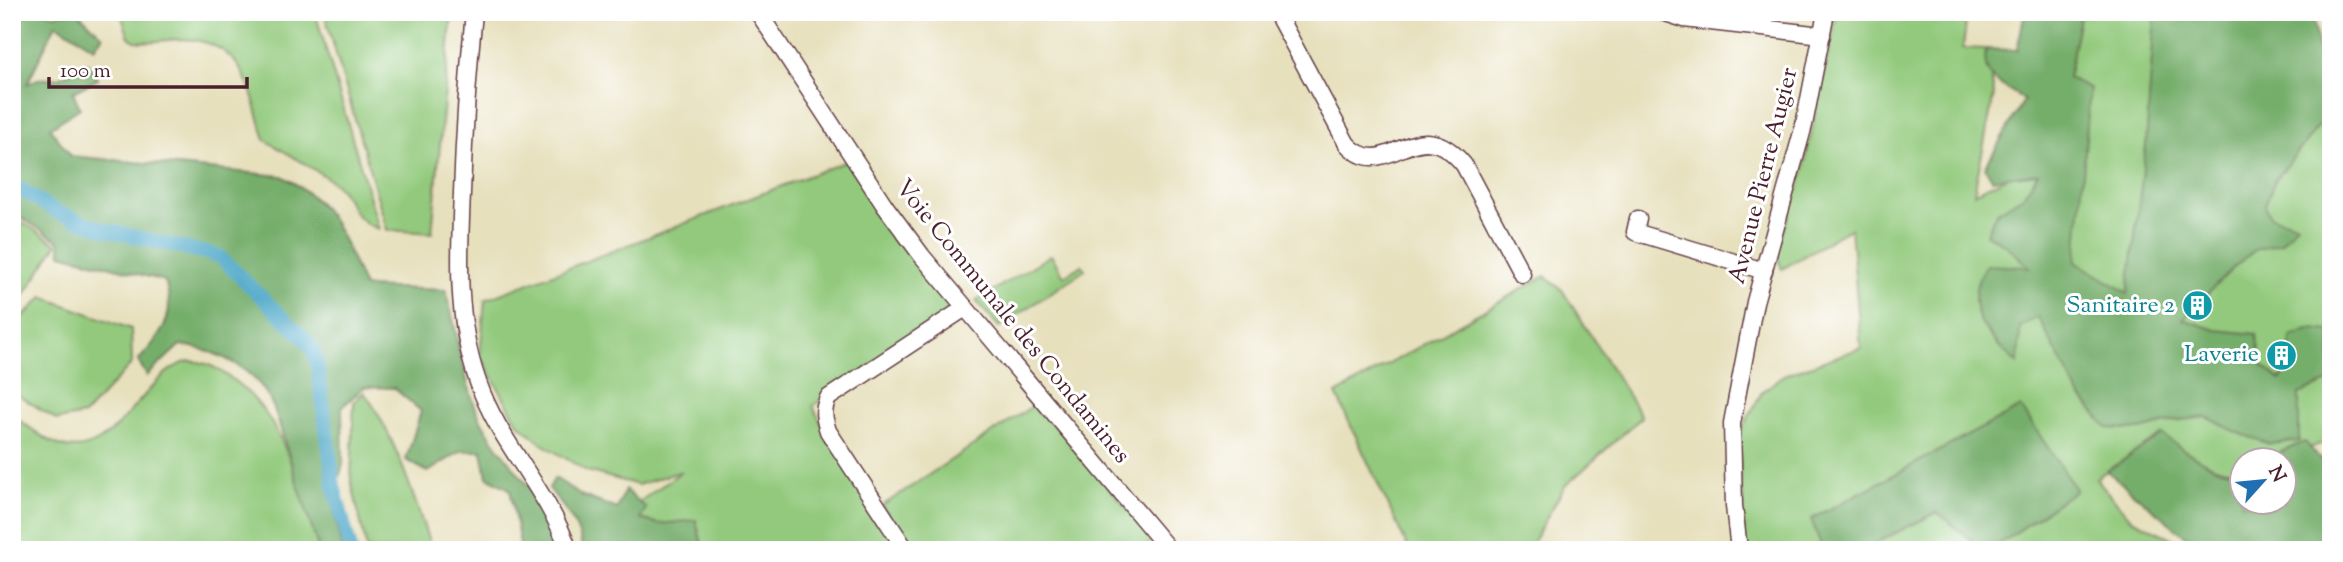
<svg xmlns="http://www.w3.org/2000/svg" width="2343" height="562" font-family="'Sorts Mill Goudy',serif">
	<rect width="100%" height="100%" fill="#fff"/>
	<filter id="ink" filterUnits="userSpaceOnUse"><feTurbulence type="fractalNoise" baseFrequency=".0143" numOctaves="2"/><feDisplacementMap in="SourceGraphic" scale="14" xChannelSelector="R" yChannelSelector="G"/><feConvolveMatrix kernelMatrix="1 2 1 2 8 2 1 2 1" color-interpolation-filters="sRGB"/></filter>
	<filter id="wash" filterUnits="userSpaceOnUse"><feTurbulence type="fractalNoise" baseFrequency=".00686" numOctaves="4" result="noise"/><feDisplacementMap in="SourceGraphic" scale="28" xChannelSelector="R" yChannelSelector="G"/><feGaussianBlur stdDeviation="1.57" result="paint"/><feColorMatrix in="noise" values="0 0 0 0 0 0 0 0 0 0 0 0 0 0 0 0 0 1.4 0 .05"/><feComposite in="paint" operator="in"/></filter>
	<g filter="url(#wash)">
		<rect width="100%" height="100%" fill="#e7e0bd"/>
		<g fill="#92c97b" stroke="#6e7453" stroke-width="2">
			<path d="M120 12H315L379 229C348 219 354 197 330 180 310 166 286 153 265 140 250 89 245 39 179 39 164 40 150 43 135 41L129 37Z"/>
			<path d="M324 12H452L432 233 387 230Z"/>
			<path d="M1837 12H1929V17L1966 22 1963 48 1986 49 1994 94 1974 193 2033 165 2070 12H2313L2324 100H2331V441L2270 460 2242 461 2241 470C2218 477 2181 448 2161 435L2096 478 2130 518 2195 550H1991L2076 490 1812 519 1823 550H1745L1738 436 1762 392 1784 375 1861 348 1851 228 1782 269 1776 253 1803 173Z"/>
			<path d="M847 161 955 301 951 311 813 406 826 433 901 550H695L702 544 696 521 659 524 640 519 646 508 639 502 682 471 638 485 587 471 542 444 518 423 480 355 485 300Z"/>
			<path d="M23 223 57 244 20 302 12 297V241Z"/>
			<path d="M1051 255 1064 276 1082 265 1085 270 999 327 976 301Z"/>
			<path d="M1545 276 1562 290 1642 417 1565 486 1528 550H1409L1336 394Z"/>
			<path d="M43 297 131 329 132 363 84 415 57 420 12 391V328Z"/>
			<path d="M190 361C207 362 215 367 229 377 286 416 299 488 319 550H12V415C25 424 38 435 52 442 96 465 125 415 151 388 163 375 173 365 190 361Z"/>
			<path d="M364 392C397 438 413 497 432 550H367L351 480 354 402Z"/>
			<path d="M1037 403 1154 540 1140 550H911L882 506Z"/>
			<path d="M1938 512 1984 550H1877L1875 543Z"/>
		</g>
		<g fill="#75ad6b" stroke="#60664b" stroke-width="2">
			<path d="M12 12H46L54 15 77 12 103 36 94 48 56 24 27 84 38 79 59 78 87 63 98 79 73 92 80 108 50 128 71 156 282 176C334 204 341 235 364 287L446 290C457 331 462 376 479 416 500 462 552 498 559 550H521L510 489 487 477 482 451H461L428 472 406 460 421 411 394 388 364 387 342 407 343 464 332 502 343 550H319C308 515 296 481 286 446 279 425 275 403 261 386 243 363 208 348 180 345L147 376 138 361C161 335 177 317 165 281L61 254 60 242 12 212Z"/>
			<path d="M2025 12H2081L2068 78 2090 88 2076 262 2128 293 2146 144 2155 12H2313L2324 100H2331V111L2275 180 2265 205 2271 217 2297 224 2281 243 2255 250 2234 267 2183 319 2216 330 2256 334 2262 365 2280 380 2289 369 2291 337 2311 329 2331 331V381L2299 394V441L2269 444 2236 432 2207 417 2174 421 2140 430 2107 428 2078 393 2038 317 2020 327 2018 364C1986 336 1959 307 1986 265L2029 267 2007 246 1986 234 1996 213 2023 196 2038 173 1992 179 1985 167 2024 100C2001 82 1981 82 1986 49L2017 50Z"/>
			<path d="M2021 407 2076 490 1991 550H1984L1937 512 1875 543 1877 550H1823L1811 519Z"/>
			<path d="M2162 435C2180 447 2220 478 2241 469L2242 503H2284V461L2261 460 2305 442 2321 460 2331 449V550H2202L2107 471Z"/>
			<path d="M555 478 583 496 617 509 625 490 646 508 640 519 659 524 696 520 702 545 695 550H581C584 529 561 505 549 488Z"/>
		</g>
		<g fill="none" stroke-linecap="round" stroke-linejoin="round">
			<path stroke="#48a6c7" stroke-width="14" d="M12 184 59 213 106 230 219 256 304 338 314 352 318 369 334 486 351 550"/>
		</g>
	</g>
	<g filter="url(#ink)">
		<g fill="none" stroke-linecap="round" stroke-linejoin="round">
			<defs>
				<g id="minor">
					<path d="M474 12C468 72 464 132 462 193 459 257 456 320 478 382 499 443 547 489 569 550"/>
					<path d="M758 12 885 206 922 256 1169 550"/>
					<path d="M1276 12 1347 144C1387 187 1416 105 1464 165L1522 274"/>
					<path d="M1662 12 1684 19 1822 35"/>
					<path d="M1638 219 1635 232 1764 271"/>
					<path d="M906 550 828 431C824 418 822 411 828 398L965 308"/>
					<path d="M1739 550 1734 506 1732 423 1755 302 1804 125 1826 12"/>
				</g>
			</defs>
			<use href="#minor" stroke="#623c41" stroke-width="19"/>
			<use href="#minor" stroke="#fff" stroke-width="16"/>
		</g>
	</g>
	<defs>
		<symbol id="building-disc" viewBox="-11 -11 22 22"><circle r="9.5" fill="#0f9aa8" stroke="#fff"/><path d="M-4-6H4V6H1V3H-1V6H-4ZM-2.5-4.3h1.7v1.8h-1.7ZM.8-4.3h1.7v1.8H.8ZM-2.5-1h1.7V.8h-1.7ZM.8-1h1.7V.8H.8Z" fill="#fff"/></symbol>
	</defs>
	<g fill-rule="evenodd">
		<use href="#building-disc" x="2180" y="288" width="35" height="35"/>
		<use href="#building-disc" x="2264" y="338" width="35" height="35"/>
	</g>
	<g text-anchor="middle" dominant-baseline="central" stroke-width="6" stroke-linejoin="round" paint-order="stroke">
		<g font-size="24" fill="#4a1f2b" stroke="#fff">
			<text transform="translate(1764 176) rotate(-76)">Avenue Pierre Augier</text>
			<text transform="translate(1012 322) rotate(51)">Voie Communale des Condamines</text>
		</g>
		<g font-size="24" fill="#0d838f" stroke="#fff" text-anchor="end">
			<text x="2175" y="306">Sanitaire 2</text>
			<text x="2259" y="355">Laverie</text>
		</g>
	</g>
	<rect width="2343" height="562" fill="none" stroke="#fff" stroke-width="42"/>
	<g transform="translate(2263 481) rotate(63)"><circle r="33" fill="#ffffff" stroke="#b7a5aa" stroke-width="2"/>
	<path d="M0-5L12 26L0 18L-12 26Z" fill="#1f6fb2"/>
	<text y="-10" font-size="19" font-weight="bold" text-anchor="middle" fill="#4a1f2b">N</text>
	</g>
	<path d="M49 77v10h198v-10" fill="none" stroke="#4a1f2b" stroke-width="3.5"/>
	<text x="60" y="77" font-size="21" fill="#4a1f2b" stroke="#ffffff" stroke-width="5" paint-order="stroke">100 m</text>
</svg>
